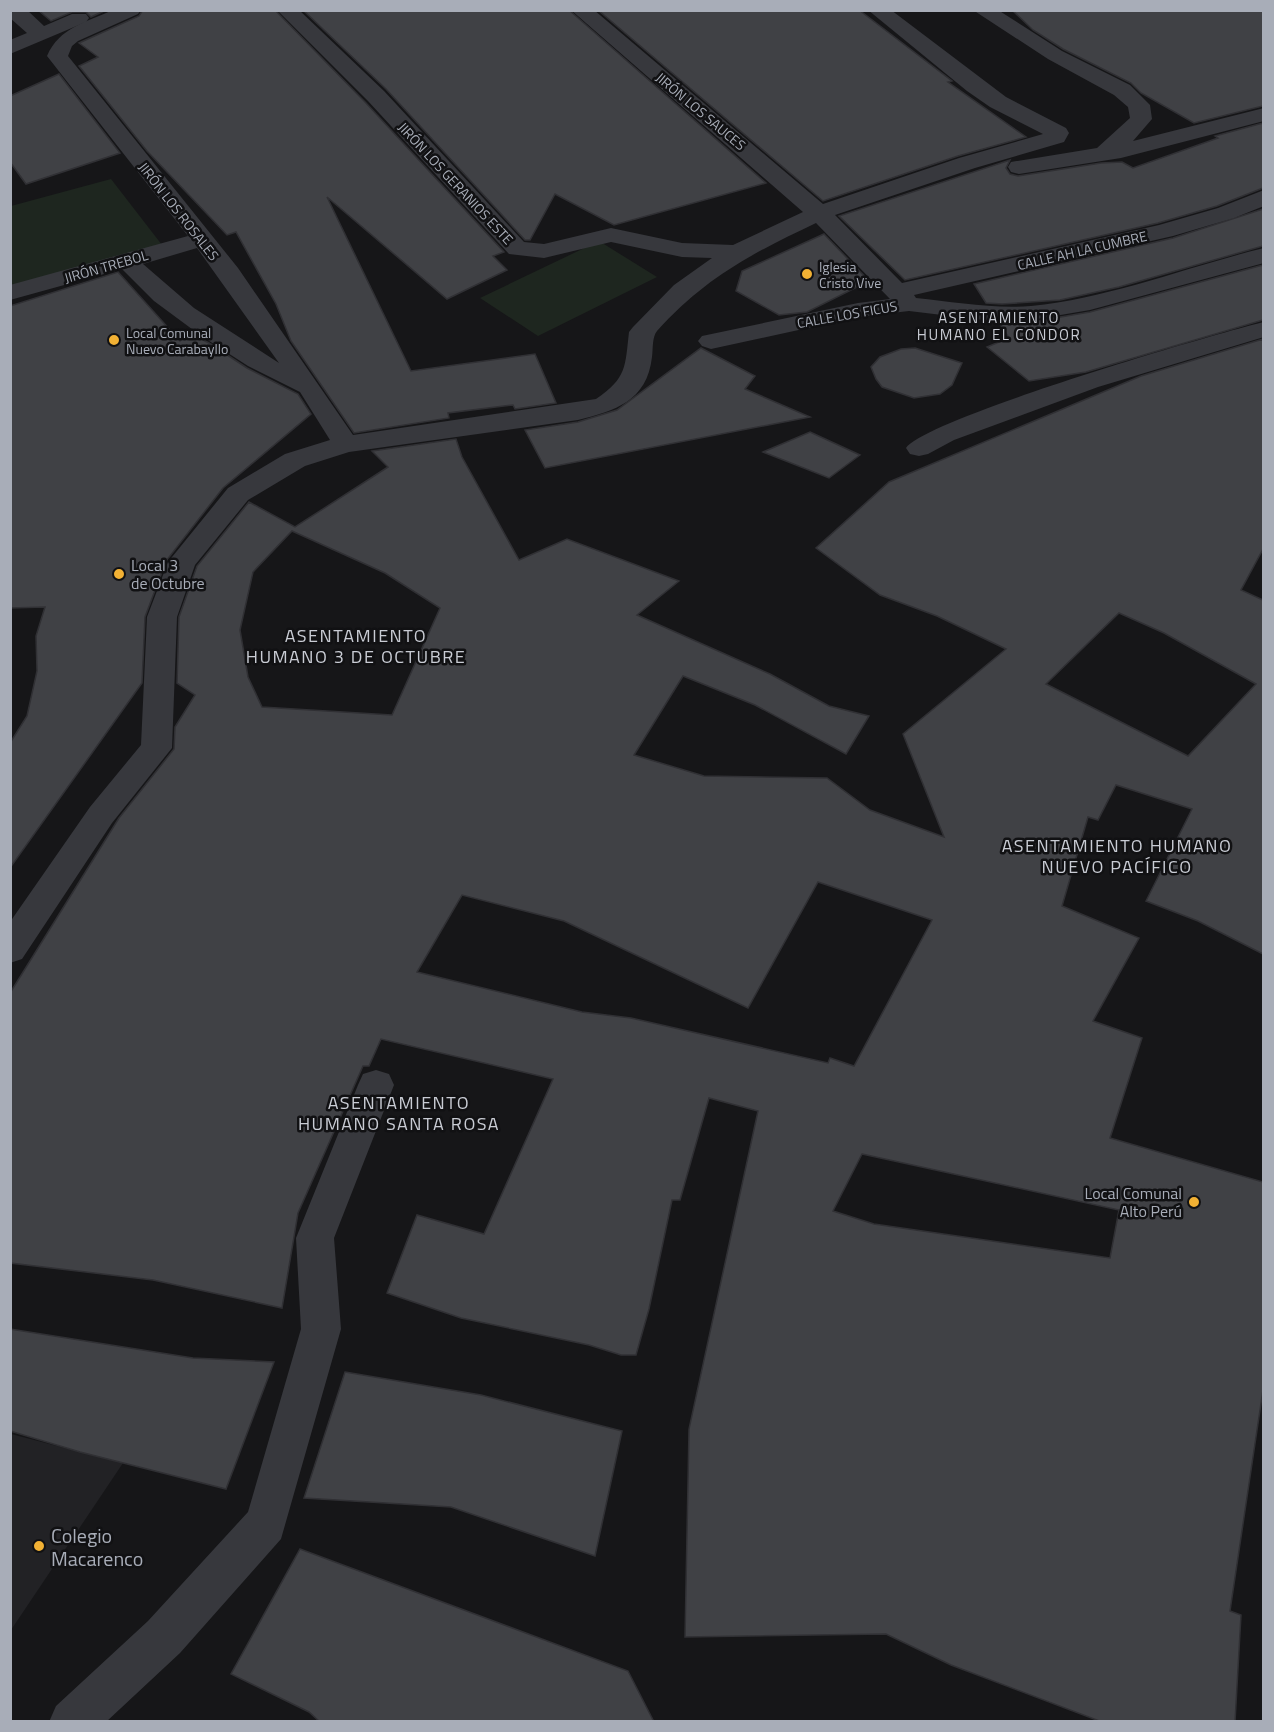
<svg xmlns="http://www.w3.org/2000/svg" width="1274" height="1732" font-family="'Titillium Web',sans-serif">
	<rect width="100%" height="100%" fill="#161618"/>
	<path fill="#222225" d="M11 1434 123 1463 11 1630 10 1434Z"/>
	<g fill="#1e261f">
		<path d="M111 179 162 245 11 288V206Z"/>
		<path d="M599 241 657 277 538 336 480 298Z"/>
	</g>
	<g fill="#404145" stroke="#303034" stroke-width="1.5" fill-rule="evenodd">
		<path d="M38 10H106L91 17 86 12H72L51 21Z"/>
		<path d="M143 10H275L366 103 504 252 493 256 507 270 447 299 327 197 411 371 535 354 556 403 515 409 513 405 448 413 449 418 354 433 291 341 276 304 236 232 227 235 147 151 79 66 98 57 79 43 139 16Z"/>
		<path d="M303 10H569L766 183 614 225 555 194 530 240H525L386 89Z"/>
		<path d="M598 10H859L952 81 948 82 1026 137 958 156 823 201Z"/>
		<path d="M1012 10H1263V106L1194 123 1141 93 1131 83 1063 49 1033 30Z"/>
		<path d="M59 74 120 153 26 184 10 162V96Z"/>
		<path d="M1263 123V188L1217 206 1158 223 905 280 839 216 1010 160 1006 168 1010 174 1018 176 1101 163 1122 162 1133 168 1218 138 1215 136Z"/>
		<path d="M1263 209V246L1119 287 1060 300 1002 304 986 303 974 284 1173 238Z"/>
		<path d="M824 234 869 281 807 312 779 315 736 291 742 271Z"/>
		<path d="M1263 265V320L1086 372 1029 381 987 347 1009 338 999 323 1031 322 1090 312Z"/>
		<path d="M118 272 180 341 190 333 209 343 247 368 298 394 311 414 223 488 166 561 145 617 142 683 10 868V743L27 716 37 671 36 636 45 607 10 608V306Z"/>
		<path d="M1263 339V549L1241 590 1263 600V954L1198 921 1146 901 1192 809 1116 785 1098 820 1088 817 1062 906 1139 938 1093 1021 1142 1038 1110 1138 1263 1182V1390L1230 1611 1241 1615 1235 1722H1102L951 1665 886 1634 685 1637 689 1429 758 1111 709 1098 680 1200H672L649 1309 636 1355H621L589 1345 461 1318 387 1293 417 1215 484 1234 553 1079 381 1039 369 1066H363L298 1213 282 1308 153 1280 10 1263V993L119 818 174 749 175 727 195 695 177 683 179 617 197 566 249 502 295 527 388 467 372 451 456 439 462 457 519 560 567 539 679 581 637 615 770 674 829 706 869 716 846 754 755 705 683 676 634 755 704 776 827 778 870 810 944 837 903 734 1006 649 937 616 880 595 816 548 889 482 1141 376ZM292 531 385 573 440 608 392 715 262 707 248 677 240 630 253 572ZM1119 613 1164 633 1256 684 1188 756 1046 684ZM818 882 932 920 854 1066 830 1058 828 1063 631 1018 582 1012 417 972 462 895 564 921 748 1008ZM862 1154 1119 1210 1110 1258 874 1224 833 1211Z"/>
		<path d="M701 348 755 376 745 389 810 417 545 468 525 430 578 422 617 410Z"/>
		<path d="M915 348 962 363 952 385 940 394 914 398 882 387 876 379 871 367 880 357 901 349Z"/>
		<path d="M810 432 860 455 829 478 763 452Z"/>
		<path d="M10 1329 193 1358 274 1362 226 1489 80 1452 10 1431Z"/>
		<path d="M345 1372 481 1395 622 1431 595 1556 451 1507 304 1498Z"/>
		<path d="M300 1549 628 1671 654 1722H320L309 1712 231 1674Z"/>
	</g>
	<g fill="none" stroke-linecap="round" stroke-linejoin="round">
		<g fill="#37383d" fill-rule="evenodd">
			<path d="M10 10H27L44 26 72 14H86L89 18 86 22 10 54V40L27 33 10 18Z"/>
			<path d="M113 10H141L138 14 78 41 72 46 68 56 238 268 353 435 596 399C627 378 625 367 629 332L633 327 674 285 712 258 682 257 611 242 544 258 509 254 368 101 277 10H299L384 91 524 242 544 244 611 228 682 243 733 245 803 212 571 10H594L823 204 959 158 1043 134 990 107 967 91 868 10H891L1006 97 1066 128 1069 133 1064 142 975 168 835 215 902 283 1159 225 1218 208 1264 190V206L1234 218 1173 236 914 295 916 298C954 302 993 309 1031 306 1111 298 1186 267 1264 248V263L1090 310 1031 320 992 321 909 311 858 317 711 349 702 346 698 341 702 336 858 303 890 299 816 223C751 254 706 277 657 331 652 337 653 349 652 357 647 401 615 411 578 420L349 452 305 466 248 500 195 565 177 617 172 748 112 823 22 959 10 963V922L90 807 141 745 147 617 168 562 228 488 285 454 330 440 300 392 248 366 200 335 154 301 122 269 10 300V285L188 236 47 56C60 27 85 23 113 10ZM197 248 279 363 194 308 143 264Z"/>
			<path d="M973 10H998L1062 51 1130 85 1150 105 1152 119 1133 141 1264 108V121L1121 158 1019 174 1011 172 1008 167 1011 162 1097 148 1130 118 1128 107 1114 95 1048 59Z"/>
			<path d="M1264 322V337L1098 387 954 440 928 454 919 456 910 454 906 448C925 419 1213 334 1264 322Z"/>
			<path d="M376 1070 389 1074 394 1085 334 1238 341 1329 281 1539 180 1653 106 1722H49L56 1706 148 1621 248 1512 301 1329 296 1238 358 1085 363 1074Z"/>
		</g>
	</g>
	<g fill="#f2b134" stroke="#111113" stroke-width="2">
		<circle cx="807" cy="274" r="6"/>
		<circle cx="114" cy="340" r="6"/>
		<circle cx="119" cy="574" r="6"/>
		<circle cx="1194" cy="1202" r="6"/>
		<circle cx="39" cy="1546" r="6"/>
	</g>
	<g text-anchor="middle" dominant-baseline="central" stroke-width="5" stroke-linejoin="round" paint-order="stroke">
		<g font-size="14" fill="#a8adb8" stroke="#111113">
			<text transform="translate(701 111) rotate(40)">JIRÓN LOS SAUCES</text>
			<text transform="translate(456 183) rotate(47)">JIRÓN LOS GERANIOS ESTE</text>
			<text transform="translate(179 211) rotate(52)">JIRÓN LOS ROSALES</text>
			<text transform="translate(1082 250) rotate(-13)">CALLE AH LA CUMBRE</text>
			<text transform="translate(106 266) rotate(-16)">JIRÓN TREBOL</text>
			<text transform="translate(847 314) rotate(-10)">CALLE LOS FICUS</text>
		</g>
		<g font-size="14" fill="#a8adb8" stroke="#111113" text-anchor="start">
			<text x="819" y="266">Iglesia<tspan x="819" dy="16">Cristo Vive</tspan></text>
			<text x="126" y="332">Local Comunal<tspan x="126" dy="16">Nuevo Carabayllo</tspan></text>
		</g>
		<g font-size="15" letter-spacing="1.5" fill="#c9ccd4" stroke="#111113">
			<text x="999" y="317">ASENTAMIENTO<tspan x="999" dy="17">HUMANO EL CONDOR</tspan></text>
		</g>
		<g font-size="16" fill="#a8adb8" stroke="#111113" text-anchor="start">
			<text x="131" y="565">Local 3<tspan x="131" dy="18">de Octubre</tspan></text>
			<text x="1182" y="1193" text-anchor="end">Local Comunal<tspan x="1182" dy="18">Alto Perú</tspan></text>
		</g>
		<g font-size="18" letter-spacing="1.5" fill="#c9ccd4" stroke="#111113">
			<text x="356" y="635">ASENTAMIENTO<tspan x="356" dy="21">HUMANO 3 DE OCTUBRE</tspan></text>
			<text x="1117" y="845">ASENTAMIENTO HUMANO<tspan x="1117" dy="21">NUEVO PACÍFICO</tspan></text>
			<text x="399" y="1102">ASENTAMIENTO<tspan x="399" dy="21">HUMANO SANTA ROSA</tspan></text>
		</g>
		<g font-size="20" fill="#a8adb8" stroke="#111113" text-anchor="start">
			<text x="51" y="1535">Colegio<tspan x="51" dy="23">Macarenco</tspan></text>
		</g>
	</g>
	<rect width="1274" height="1732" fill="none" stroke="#a8adb8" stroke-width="24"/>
</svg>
